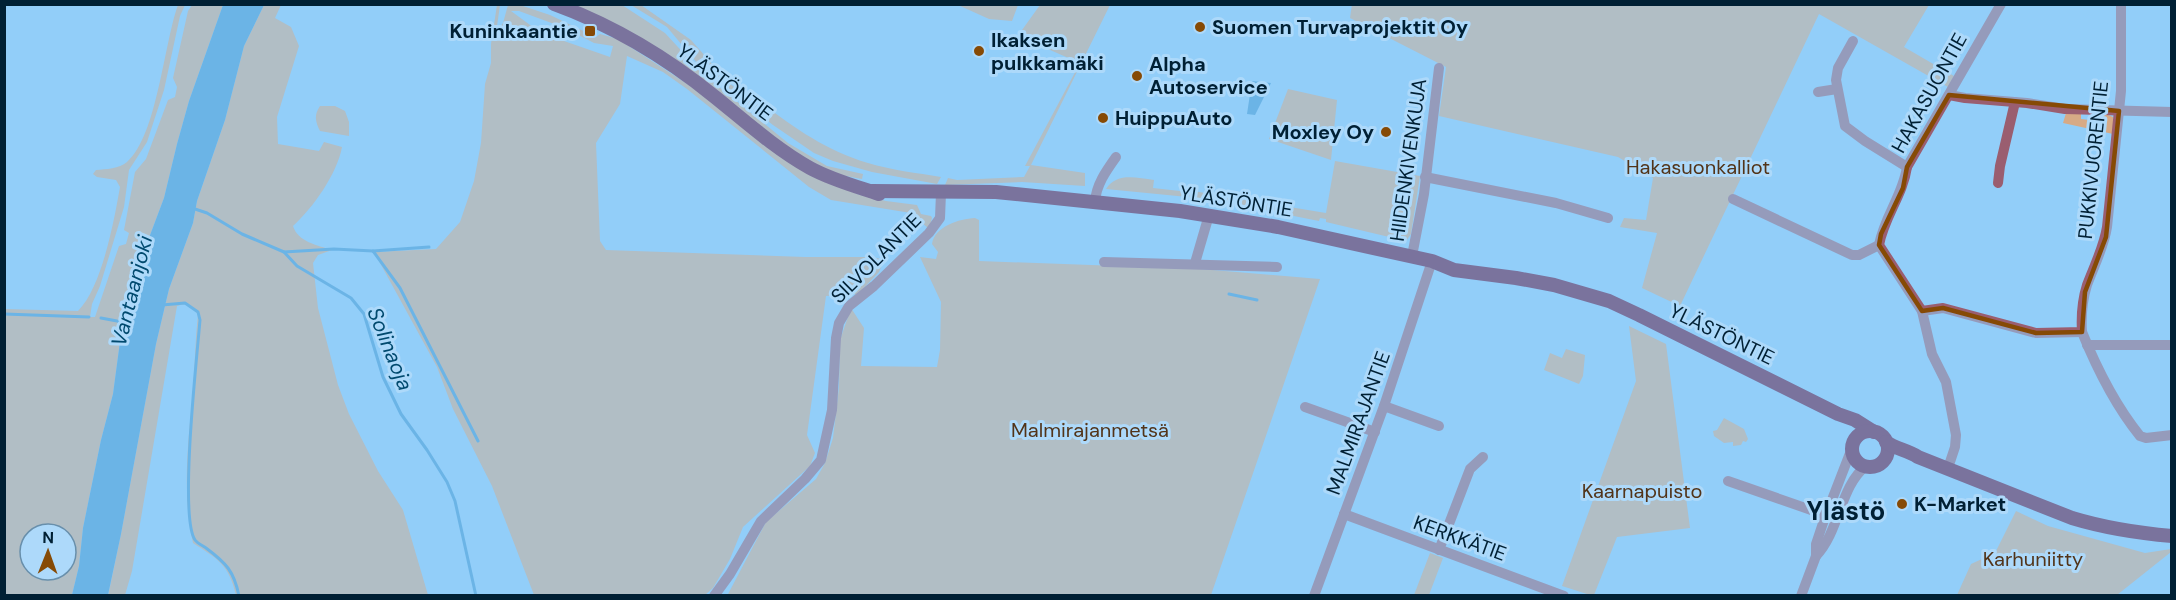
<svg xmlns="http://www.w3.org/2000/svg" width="2176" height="600" font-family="'DM Sans',sans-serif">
	<rect width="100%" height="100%" fill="#92cef9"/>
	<g fill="#d7aa86" fill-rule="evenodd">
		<path d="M517 4 550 15 596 37 600 34 618 39 857 194 886 201 917 205 921 214 931 216 932 218 929 229 920 221 917 214 831 200 809 187 687 89 663 72 627 56 620 104 596 143 600 241 606 250 805 257H873L884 260 879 272 858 294 826 296 807 435 815 453 810 466 743 527 730 559 713 588 705 595H534L492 486 453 409 437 367 374 252 436 249 460 222 474 181 481 143 485 84 491 63V44L497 5H500L496 33 503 23 508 5ZM511 11H519L565 28 594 43 613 46 610 57 541 33Z"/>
		<path d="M1352 4 1929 5 1904 47 1954 76 1948 87 1819 14 1680 306 1642 288 1657 233 1620 227 1624 218 1646 220 1653 178 1618 157 1439 116 1446 67 1350 18Z"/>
		<path d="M178 5H185L180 16 164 90 147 142 129 170 124 207 100 286 92 304 90 317H95L119 246 126 244 129 233 124 230 135 172 146 159 168 100 175 97 177 87 173 78 188 11 192 5H223L189 101 177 144 164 198 129 291 123 319 113 394 101 440 83 528 79 566 72 595 5 596V309L78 311C102 287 114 221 120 187L116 180 97 177 93 174 96 170C106 169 119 169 127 162 157 136 164 43 178 5ZM30 534H66V570H30Z"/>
		<path d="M264 5H281L275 18 291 27 299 46 277 117 278 144 319 151 324 142 342 147C337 174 313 208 293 226 298 242 317 245 332 250L318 255 313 263 318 308 338 385 349 414 378 471 403 510 428 595H236C229 565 218 559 193 543 182 493 188 442 193 392 195 366 195 340 198 314L191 307 184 304 177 306 132 571 125 595 108 596 121 534 156 344 169 289 193 223 197 201 225 120 244 46Z"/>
		<path d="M571 5H622L665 33 702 73 788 143 827 166 863 174 862 179 840 175 807 160Z"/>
		<path d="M631 5H641L691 40 729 83 745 95 748 93C785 121 822 150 868 163 891 170 917 173 941 177L937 184 872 172 833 161 814 153 773 125 719 83 697 63 667 27Z"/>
		<path d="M958 5 1018 4V5L1012 21 989 19Z"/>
		<path d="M1040 5H1110L1031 165 1085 173V186L1022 182 945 185 948 178 957 180 1024 177 1030 166H1025L1080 63 1034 43 1022 30Z"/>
		<path d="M1288 89 1337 100 1331 160 1269 139Z"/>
		<path d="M320 106H335L345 111 349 122V136L320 131C315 121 314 115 320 106Z"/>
		<path d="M2066 113 2081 114V119L2098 121 2099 115H2108L2113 117V134L2063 123Z"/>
		<path d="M1335 161 1420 176 1411 234 1406 241 1326 222V219L1320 218 1319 221 1208 199 1106 189C1117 172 1136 178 1154 180L1153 188 1180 191 1182 186H1193V191L1326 213Z"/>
		<path d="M975 218 979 220V261L1201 269 1320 279 1211 595 727 596 766 522 816 479 825 463 833 438 839 387 840 340 851 308 864 328 861 366 937 367 940 350 941 302 920 257 936 259 938 252 932 244C935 226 959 219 975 218Z"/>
		<path d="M1629 326 1666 344 1690 528 1617 537 1594 595H1590L1562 586 1636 381Z"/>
		<path d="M1566 349 1585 355 1583 376 1579 384 1544 370 1550 353 1562 358Z"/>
		<path d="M1724 418 1744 429 1748 439 1746 442 1743 441 1741 445 1733 446V442L1724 443 1714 436 1713 431 1717 430Z"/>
		<path d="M2016 511 2048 526 2145 553 2171 549V552L2117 595H1957L1971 564 1995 553Z"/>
		<path d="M1430 553 1443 558 1429 595H1414Z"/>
	</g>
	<g fill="#3d95ce">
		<path d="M223 5H264L244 46 225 120 197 201 193 223 169 289 156 344 121 534 108 595H72L79 566 83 528 101 440 113 394 123 319 129 291 164 198 177 144 189 101Z"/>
		<path d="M1252 81 1271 83 1255 115 1247 114Z"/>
	</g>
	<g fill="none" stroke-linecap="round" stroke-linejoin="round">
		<g stroke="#3d95ce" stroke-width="3">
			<path d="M192 208 207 213 242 234 284 252 297 266 351 298 364 314 383 377 401 414 427 450 447 482 455 501 476 596"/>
			<path d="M373 251 400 288 478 441"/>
			<path d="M284 252 334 249 373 251 429 247"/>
			<path d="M1229 294 1257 300"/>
			<path d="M162 305 185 303 198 312 200 320C197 357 179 516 195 540 197 543 203 546 206 548 226 563 234 571 239 596"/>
			<path d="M4 314 89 317"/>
			<path d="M101 318 117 321 125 325"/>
		</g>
		<g stroke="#9a5e70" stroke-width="10">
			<path d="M1853 41 1838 68 1836 80 1845 126 1865 141 1907 167"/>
			<path d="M1818 92 1837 89"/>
			<path d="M1949 95 1965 98 2027 103 2065 109 2172 112"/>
			<path d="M1425 177 1556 203 1608 218"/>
			<path d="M1998 183 2000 166 2015 102"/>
			<path d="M1733 199 1852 255H1859L1879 245"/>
			<path d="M1095 202C1096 185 1106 171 1116 157"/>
			<path d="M1412 256 1424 194 1439 68"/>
			<path d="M1104 262 1277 267"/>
			<path d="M1195 263 1209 215"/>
			<path d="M1922 311 1943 308 2036 333 2082 332C2081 316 2082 301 2087 285 2094 266 2104 247 2107 227L2121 91V4"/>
			<path d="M2082 332C2097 369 2115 405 2140 436L2146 438 2172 435"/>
			<path d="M2087 345H2172"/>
			<path d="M1384 406 1439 426"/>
			<path d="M1305 407 1375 432"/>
			<path d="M1948 468 1955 447 1956 435 1946 382 1932 354 1922 311 1879 245C1884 217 1903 195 1907 167L2001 4"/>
			<path d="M1728 481 1837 519"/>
			<path d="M1344 514 1564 596"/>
			<path d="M1439 550 1470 469 1483 457"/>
			<path d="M1816 556C1840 531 1840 486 1866 466"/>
			<path d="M714 596 730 574 761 521 805 479 821 460 832 410 836 338 839 323 849 306 874 286 929 233 940 218 941 193"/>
			<path d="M1314 596 1384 406 1432 261"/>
			<path d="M1801 596 1816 556V544L1823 523 1852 448"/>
		</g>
		<g stroke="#5d052e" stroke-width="14">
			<path d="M554 4C612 25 667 58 715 97 746 122 776 149 810 168 832 180 855 186 879 194"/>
			<path d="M872 191 996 192 1180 211 1278 227 1432 261 1454 270 1516 278 1554 285 1609 301 1639 315 1838 414 1855 420 1874 432"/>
			<circle cx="1870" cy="449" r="18"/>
			<path d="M1886 442C1896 449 1907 450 1918 457L2072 518C2105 528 2137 533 2172 536"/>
		</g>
	</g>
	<path d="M0 0H2176V600H0ZM1949 95 2119 111 2106 237 2085 292 2082 332 2036 333 1943 308 1922 311 1879 245 1881 234 1903 188 1907 167Z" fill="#92cef9" fill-opacity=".55" fill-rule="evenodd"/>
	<path fill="none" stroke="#864a05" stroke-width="4.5" stroke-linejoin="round" d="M1949 95 2119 111 2106 237 2085 292 2082 332 2036 333 1943 308 1922 311 1879 245 1881 234 1903 188 1907 167Z"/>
	<g fill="#864a05" stroke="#add9fa" stroke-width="2">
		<circle cx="1200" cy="27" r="6"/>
		<rect x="584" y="25" width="12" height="12" rx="3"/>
		<circle cx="979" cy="51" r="6"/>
		<circle cx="1137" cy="76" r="6"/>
		<circle cx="1103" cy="118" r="6"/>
		<circle cx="1386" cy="132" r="6"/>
		<circle cx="1902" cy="504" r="6"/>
	</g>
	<g text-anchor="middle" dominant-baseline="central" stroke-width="6" stroke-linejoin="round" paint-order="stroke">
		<g font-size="20" font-weight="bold" fill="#002034" stroke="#add9fa" text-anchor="start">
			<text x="1212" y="27">Suomen Turvaprojektit Oy</text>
			<text x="578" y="31" text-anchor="end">Kuninkaantie</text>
			<text x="991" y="40">Ikaksen<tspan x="991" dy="23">pulkkamäki</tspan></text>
			<text x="1149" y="64">Alpha<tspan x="1149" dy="23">Autoservice</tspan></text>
			<text x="1115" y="118">HuippuAuto</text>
			<text x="1374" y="132" text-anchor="end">Moxley Oy</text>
			<text x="1914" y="504">K-Market</text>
		</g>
		<g font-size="20" fill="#002034" stroke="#add9fa">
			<text transform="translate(725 82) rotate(37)">YLÄSTÖNTIE</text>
			<text transform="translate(1929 93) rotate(-61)">HAKASUONTIE</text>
			<text transform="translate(1408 160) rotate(-82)">HIIDENKIVENKUJA</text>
			<text transform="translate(2093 160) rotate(-84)">PUKKIVUORENTIE</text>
			<text transform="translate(1236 201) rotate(9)">YLÄSTÖNTIE</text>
			<text transform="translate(876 258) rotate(-45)">SILVOLANTIE</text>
			<text transform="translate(1722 334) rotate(26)">YLÄSTÖNTIE</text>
			<text transform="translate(1358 423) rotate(-70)">MALMIRAJANTIE</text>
			<text transform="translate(1460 538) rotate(20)">KERKKÄTIE</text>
		</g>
		<g font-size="20" fill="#523419" stroke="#add9fa">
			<text x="1698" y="167">Hakasuonkalliot</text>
			<text x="1090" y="430">Malmirajanmetsä</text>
			<text x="1642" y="491">Kaarnapuisto</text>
			<text x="2033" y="559">Karhuniitty</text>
		</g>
		<g font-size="21" font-style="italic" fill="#014a6f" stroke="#add9fa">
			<text transform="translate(132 291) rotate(-76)">Vantaanjoki</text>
			<text transform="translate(390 349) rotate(68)">Solinaoja</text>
		</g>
		<g font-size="26" font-weight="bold" fill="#002034" stroke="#add9fa">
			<text x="1846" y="511">Ylästö</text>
		</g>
	</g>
	<rect width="2176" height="600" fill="none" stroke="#002034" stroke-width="12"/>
	<g transform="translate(48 552) rotate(1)"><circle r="28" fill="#add9fa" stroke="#688fab" stroke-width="1.5"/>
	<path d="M0-4.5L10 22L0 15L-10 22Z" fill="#864a05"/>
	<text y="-9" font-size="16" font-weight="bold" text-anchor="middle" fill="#002034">N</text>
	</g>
</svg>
